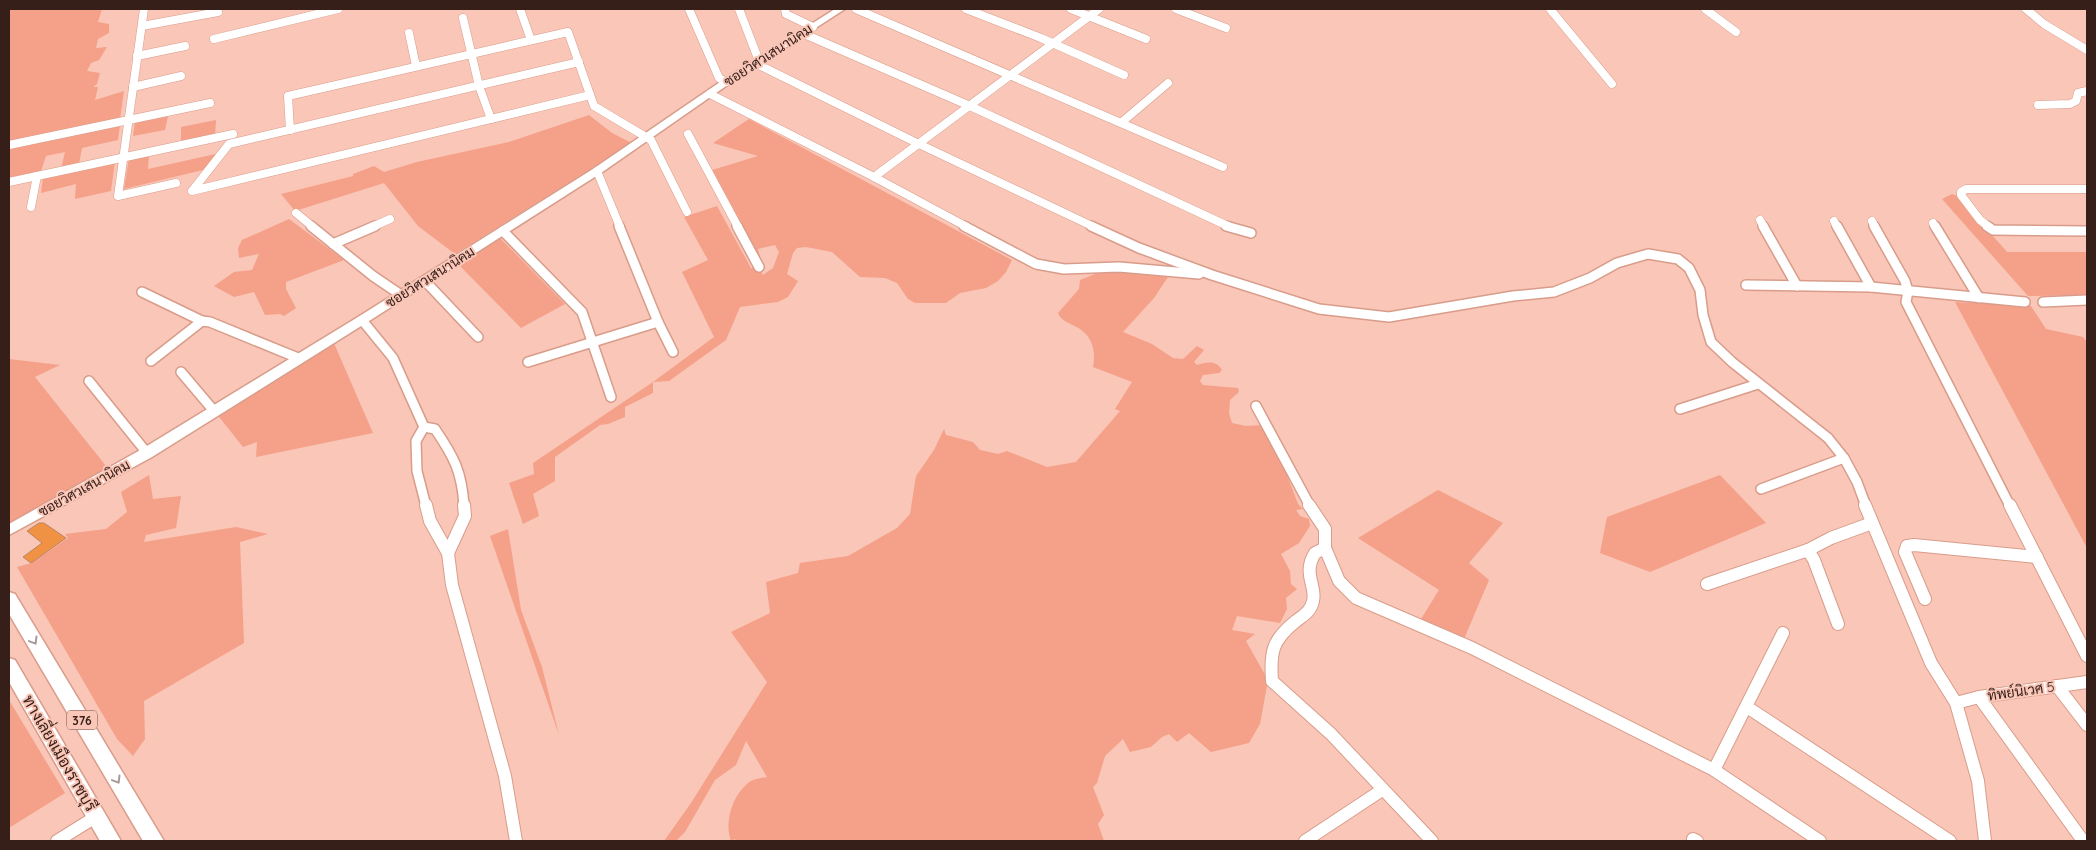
<svg xmlns="http://www.w3.org/2000/svg" width="2096" height="850" font-family="Quicksand,Sarabun,sans-serif">
	<rect width="100%" height="100%" fill="#f9c6b7"/>
	<g fill="#f5a088" fill-rule="evenodd">
		<path d="M9 9H102L98 22 109 24V33L98 39 96 48 107 47 99 60 91 63 87 71 100 73 97 84 93 87H98L95 100 124 91 120 119 9 142Z"/>
		<path d="M589 115 612 133 632 143 455 254 418 226 384 183 295 211 281 194 353 176V174L374 166 384 172 417 162 509 142Z"/>
		<path d="M168 116 165 130 133 136 135 122Z"/>
		<path d="M749 119 1012 260 1006 272 998 281 986 288 960 293 946 303H915L908 299 897 283 885 278 860 277 832 252 806 247 797 248 793 253 787 274 798 281 788 297 778 302 740 307 726 340 669 381 653 382V393L625 407V417L608 424 600 425 555 457V481L533 494 539 516 523 524 509 483 534 474 533 463 653 382 714 337 682 272 708 260 684 217 717 206 751 268 759 267 709 171 758 156 713 143ZM775 245 779 252 773 268 763 275 759 267 762 265 758 249Z"/>
		<path d="M216 120 215 136 181 143V127Z"/>
		<path d="M120 125 118 140 82 148 79 164 61 169 65 152 46 156 40 174 9 180V148Z"/>
		<path d="M220 153 203 170 124 189 129 158 149 154 148 169Z"/>
		<path d="M115 161 111 191 75 199 76 184 41 193 43 177Z"/>
		<path d="M1952 194 1958 196 2007 252H2087V295L2028 296 1942 199Z"/>
		<path d="M289 219 344 260 286 282V289L296 308 284 316 280 314 265 315 254 292 234 297 214 286 234 272 252 270 259 254 239 258 238 248 242 240Z"/>
		<path d="M500 238 565 304 521 328 459 265Z"/>
		<path d="M1119 270 1168 277 1154 298 1123 332 1152 344 1173 358 1183 359 1197 346 1204 350 1194 362 1197 365C1207 362 1216 360 1222 370L1219 373 1203 375 1200 381 1203 385 1238 388 1239 392 1230 400 1229 413 1232 423 1246 426 1262 425 1287 475 1298 504 1303 509 1296 510 1300 516 1309 519 1310 526 1299 543 1281 554 1290 571 1291 584 1297 589 1286 598 1287 609 1280 623 1237 616 1232 630 1255 634 1246 641 1268 680 1260 724 1249 743 1211 752 1189 733 1177 742 1169 734 1162 737 1151 747 1130 752 1123 739 1105 756 1097 783 1093 787 1104 815 1098 824 1104 841H736L735 839 731 841C724 823 732 796 748 783 753 779 762 778 767 777L746 741 736 765 715 780 685 832 676 841H664L691 803 767 682 731 632 770 613 766 582 798 573 800 563 848 556 897 528 910 514 916 476 934 450 944 429 946 435 973 442 980 450 998 454 1007 451 1047 467 1076 462 1120 411 1115 409 1132 382 1093 367C1096 353 1093 338 1080 329 1073 324 1061 322 1058 313L1079 289 1080 280 1100 272Z"/>
		<path d="M1955 302 2031 306 2046 329 2083 337 2087 342V548Z"/>
		<path d="M333 341 373 433 256 457 257 442 243 447 216 413Z"/>
		<path d="M9 359 60 365 35 377 110 471 9 526Z"/>
		<path d="M149 475 153 499 181 496 176 528 146 535 144 542 236 527 268 534 240 542 244 643 144 701 145 739 133 756 117 739 17 567 31 563 68 538 65 534 106 529 127 512 121 492Z"/>
		<path d="M1720 475 1766 523 1650 572 1600 553 1607 517Z"/>
		<path d="M1438 490 1503 523 1469 563 1489 580 1464 639 1421 619 1439 590 1358 538Z"/>
		<path d="M508 529 521 610 542 667 559 735 490 536Z"/>
		<path d="M9 700 65 793 9 828Z"/>
	</g>
	<path fill="#f19144" stroke="#b78663" d="M39 523H44L66 538 31 563 23 557 42 543 27 531Z"/>
	<g fill="none" stroke-linecap="round" stroke-linejoin="round">
		<defs>
			<g id="minor-far2">
				<path d="M144 9 118 196 176 183"/>
				<path d="M520 9 531 40"/>
				<path d="M689 9 719 78 726 82"/>
				<path d="M739 9 759 61"/>
				<path d="M785 9 786 14 813 27"/>
				<path d="M856 9 1223 167"/>
				<path d="M966 9 1041 38 1124 75"/>
				<path d="M1071 9 1146 39"/>
				<path d="M1176 9 1226 28"/>
				<path d="M1550 9 1612 84"/>
				<path d="M1705 9 1736 32"/>
				<path d="M2026 9 2044 24 2087 50"/>
				<path d="M463 18 479 86 491 119"/>
				<path d="M142 26 218 12"/>
				<path d="M409 33 416 66"/>
				<path d="M802 33 970 106 1230 227"/>
				<path d="M214 39 338 9"/>
				<path d="M137 56 185 46"/>
				<path d="M579 62 229 144 192 191 590 95"/>
				<path d="M755 63 919 144 1094 227"/>
				<path d="M133 87 181 76"/>
				<path d="M710 94 874 177 967 227"/>
				<path d="M2038 105 2070 104 2076 101 2078 93 2087 91"/>
				<path d="M1122 122 1168 83"/>
				<path d="M290 130 288 96 568 32 594 106 651 140 687 212"/>
				<path d="M688 134 738 227"/>
				<path d="M9 145 210 103"/>
				<path d="M597 171 620 227"/>
				<path d="M874 177 1099 9"/>
				<path d="M9 182 233 134"/>
				<path d="M31 207 37 176"/>
				<path d="M296 213 313 227"/>
				<path d="M1760 220 1764 227"/>
				<path d="M1834 221 1837 227"/>
				<path d="M1872 221 1875 227"/>
				<path d="M1933 223 1935 227"/>
				<path d="M372 227 390 219"/>
				<path d="M1989 227 1980 220 1961 195V192L1966 189H2087"/>
			</g>
			<g id="minor-far1">
				<path d="M311 226 373 276 401 295"/>
				<path d="M737 226 759 267"/>
				<path d="M964 226 1036 264 1064 269 1119 267 1199 274"/>
				<path d="M1091 226 1139 248 1212 275 1319 309 1389 317 1513 296 1554 292 1590 278 1617 263 1648 254 1678 259 1689 268 1700 290 1703 315 1711 342 1732 362 1828 438 1844 458 1857 482 1866 506"/>
				<path d="M1226 226 1251 233"/>
				<path d="M1763 226 1797 286"/>
				<path d="M1837 226 1871 287"/>
				<path d="M1874 226 1905 281 1908 291 1906 302 2010 506"/>
				<path d="M1935 226 1979 298"/>
				<path d="M1987 226 1993 230 2087 231"/>
				<path d="M503 231 582 312 611 397"/>
				<path d="M333 244 375 226"/>
				<path d="M425 281 478 337"/>
				<path d="M1746 285 1871 287 2025 302"/>
				<path d="M142 292 202 321 210 322 298 358"/>
				<path d="M2043 302 2087 300"/>
				<path d="M362 320 393 358 424 427"/>
				<path d="M658 322 673 352"/>
				<path d="M151 361 202 321"/>
				<path d="M528 362 658 322 619 226"/>
				<path d="M181 372 214 411"/>
				<path d="M89 381 147 453"/>
				<path d="M1256 406 1310 506"/>
				<path d="M1680 409 1758 384"/>
				<path d="M424 427 416 441 417 471 426 506"/>
				<path d="M424 427 435 429C454 457 462 472 464 506"/>
				<path d="M1761 489 1844 458"/>
			</g>
			<g id="minor">
				<path d="M426 505 430 521 448 553 452 585 505 776 516 841"/>
				<path d="M1309 505 1325 529V548L1339 581 1356 598 1472 648 1714 770 1820 841"/>
				<path d="M1865 505 1931 663 1956 703 1978 781 1985 841"/>
				<path d="M2010 505 2087 656"/>
				<path d="M1325 548 1315 553C1302 574 1317 586 1313 601 1311 611 1304 615 1296 621 1272 640 1270 652 1272 681L1331 734 1432 841"/>
				<path d="M1808 550 1814 560 1838 624"/>
				<path d="M448 553 465 516 464 505"/>
				<path d="M1707 584 1808 550 1831 538 1872 523"/>
				<path d="M1925 599 1905 552 1907 546 1914 545 2037 557"/>
				<path d="M2057 686 2087 725"/>
				<path d="M1979 697 2081 838"/>
				<path d="M1956 703 1979 697 2087 682"/>
				<path d="M1747 707 1950 841"/>
				<path d="M1714 770 1783 633"/>
				<path d="M1693 839 1697 841"/>
				<path d="M57 841 97 816"/>
				<path d="M1305 841 1382 790"/>
			</g>
			<path id="tertiary" d="M835 9H845L729 84 601 173 366 323 152 457 9 535V524L142 449 358 317 593 169 723 80Z"/>
			<g id="primary">
				<path d="M9 592 15 594 164 841H143L9 614Z"/>
				<path d="M9 658 15 660 121 841H100L9 682Z"/>
			</g>
		</defs>
		<use href="#minor-far2" stroke="#d99c8a" stroke-width="9"/>
		<use href="#minor-far1" stroke="#d99c8a" stroke-width="12"/>
		<use href="#minor" stroke="#d99c8a" stroke-width="14"/>
		<use href="#tertiary" stroke="#d99c8a" stroke-width="3"/>
		<use href="#primary" stroke="#d99c8a" stroke-width="3"/>
		<use href="#minor-far2" stroke="#fff" stroke-width="8"/>
		<use href="#minor-far1" stroke="#fff" stroke-width="9"/>
		<use href="#minor" stroke="#fff" stroke-width="12"/>
		<use href="#tertiary" fill="#fff" fill-rule="evenodd"/>
		<use href="#primary" fill="#fff" fill-rule="evenodd"/>
	</g>
	<defs><path id="oneway-chevron" d="M-2-3.5L2.5 0L-2 3.5" fill="none" stroke-width="1.6" stroke-linecap="round" stroke-linejoin="round" transform="scale(1.25)"/></defs>
	<g stroke="#a59a98">
		<use href="#oneway-chevron" transform="translate(34 641) rotate(59)"/>
		<use href="#oneway-chevron" transform="translate(117 780) rotate(59)"/>
	</g>
	<g text-anchor="middle" dominant-baseline="central" stroke-width="4" stroke-linejoin="round" paint-order="stroke">
		<rect fill="#f9c6b7" stroke="#715148" stroke-width="1" x="67" y="710.5" width="30" height="19" rx="4"/>
		<g font-size="12" font-weight="bold" fill="#371f19">
			<text x="82" y="720">376</text>
		</g>
		<g font-size="14" fill="#371f19" stroke="#f9c6b7">
			<text transform="translate(768 55) rotate(-33)">ซอยวิศวเสนานิคม</text>
			<text transform="translate(430 277) rotate(-32)">ซอยวิศวเสนานิคม</text>
			<text transform="translate(84 488) rotate(-29)">ซอยวิศวเสนานิคม</text>
			<text transform="translate(2021 691) rotate(-8)">ทิพย์นิเวศ 5</text>
		</g>
		<g font-size="16" fill="#371f19" stroke="#f9c6b7">
			<text transform="translate(60 753) rotate(60)">ทางเลี่ยงเมืองราชบุรี</text>
		</g>
	</g>
	<rect width="2096" height="850" fill="none" stroke="#371f19" stroke-width="20"/>
</svg>
